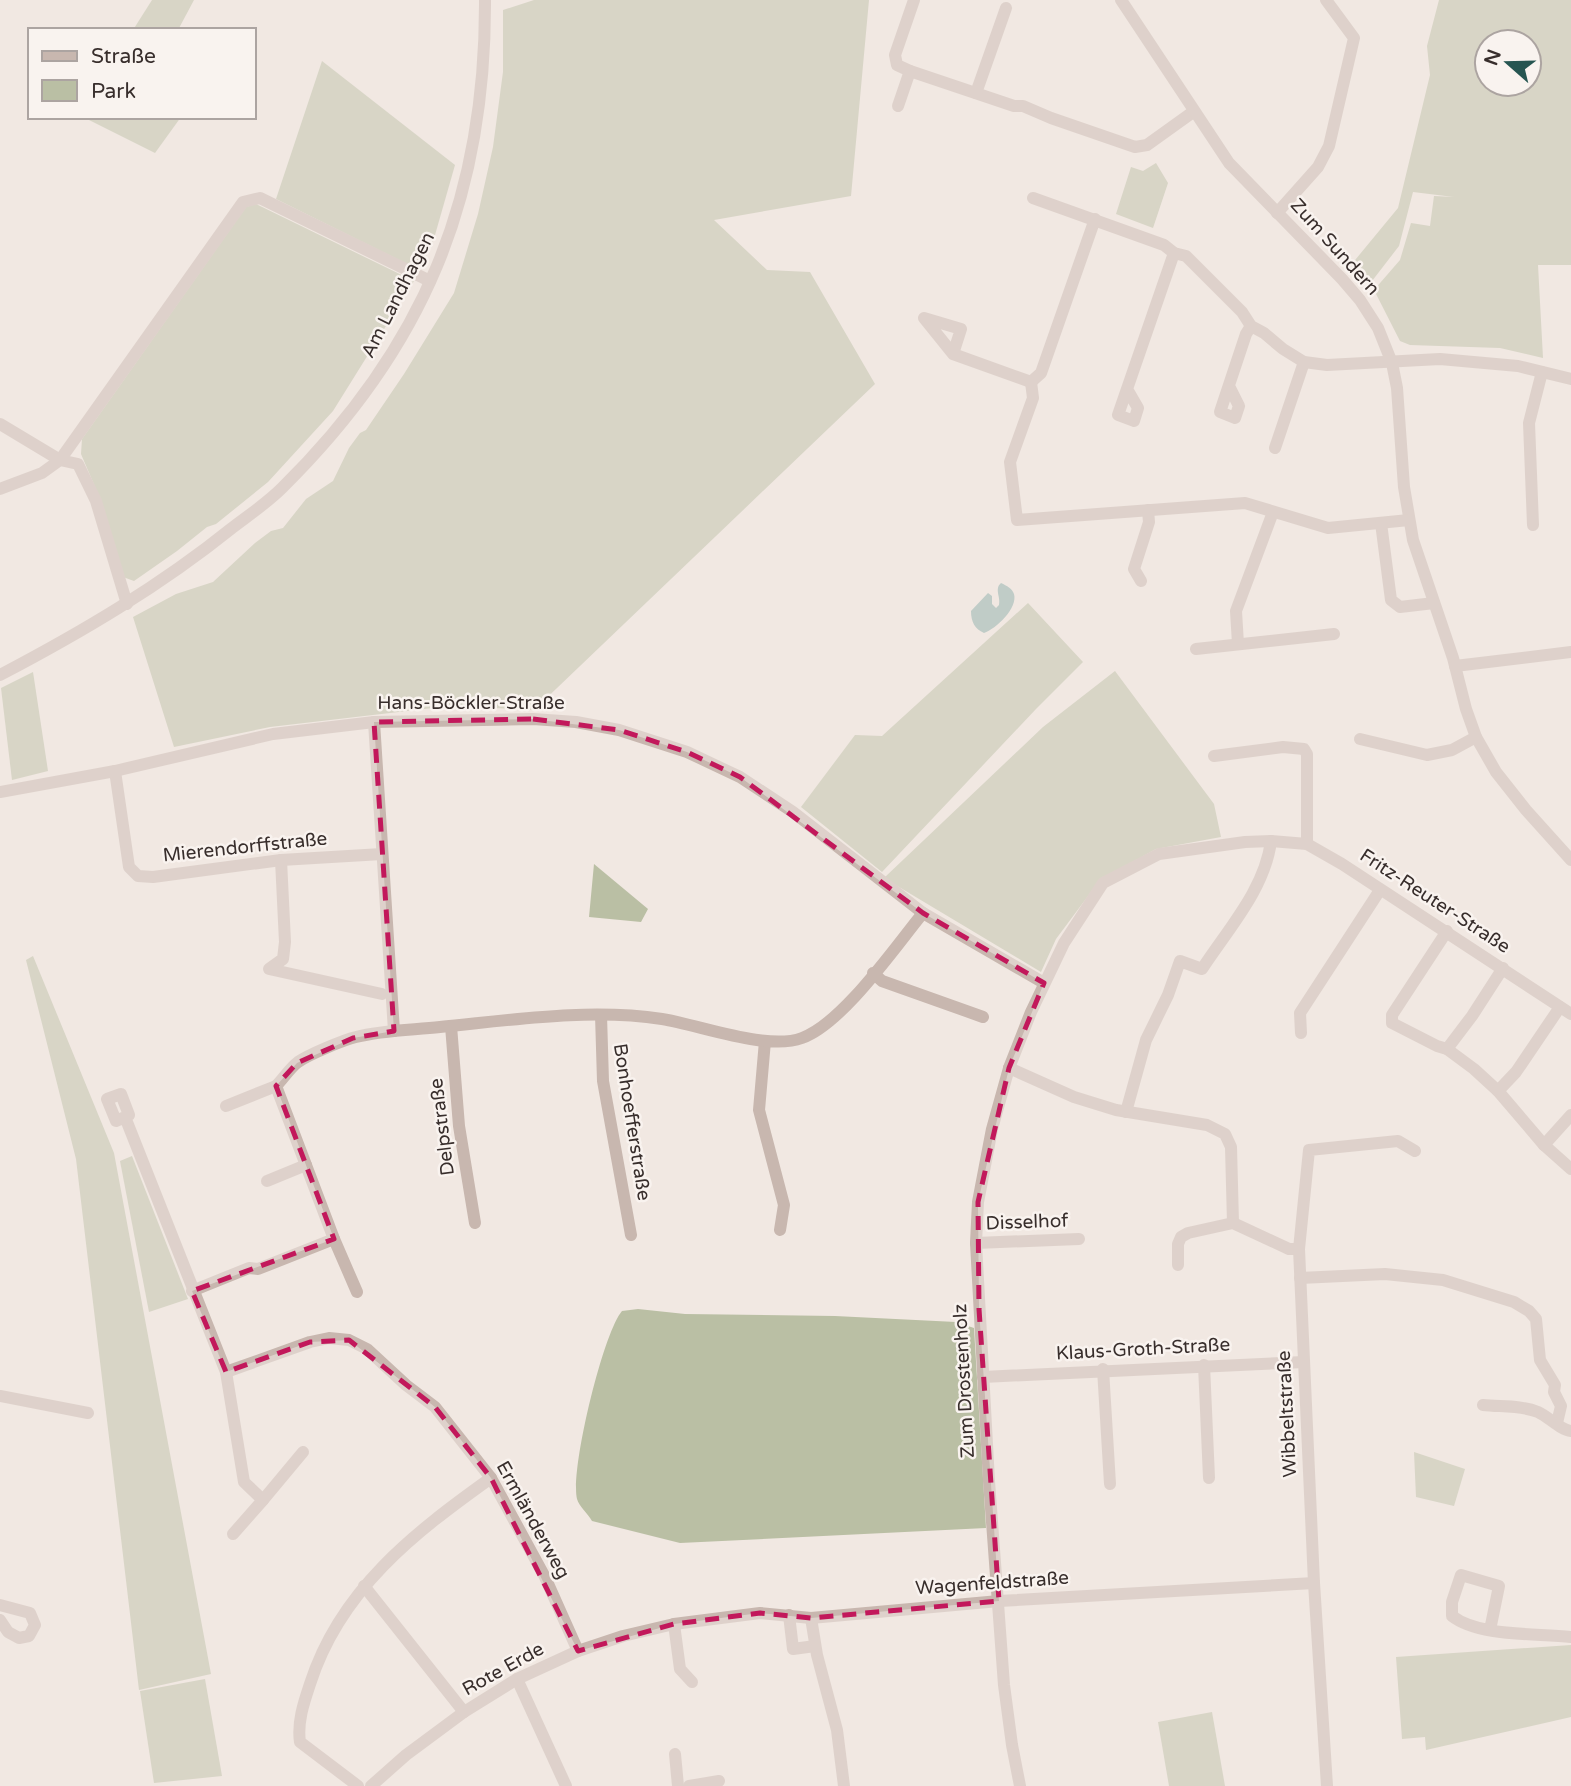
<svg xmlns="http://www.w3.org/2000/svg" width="1571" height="1786" font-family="'Varela Round',sans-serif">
	<rect width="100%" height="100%" fill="#f1e8e2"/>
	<g fill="#babfa4" fill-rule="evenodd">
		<path d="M152 0H194L178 30H133Z"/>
		<path d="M534 0H869L851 196 714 220 767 270 810 272 875 384 534 710 450 706 270 727 174 747 133 617 176 594 213 582 255 543 271 531 283 528 306 499 333 481 349 448 360 433 366 430 404 374 454 293 478 214 493 147 503 72V10Z"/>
		<path d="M1439 0H1571V265H1538L1543 358 1500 348 1410 345 1400 341 1374 290 1400 260 1411 223 1430 226 1434 196 1454 197 1413 192 1399 246 1372 281 1362 277 1351 265 1398 208 1430 75 1427 46ZM1487 42H1529V84H1487Z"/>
		<path d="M322 61 455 165 433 242 419 270 276 199Z"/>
		<path d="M83 117H181L155 153Z"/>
		<path d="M1156 163 1168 183 1153 228 1116 214 1131 167 1143 171Z"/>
		<path d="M256 204 414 281 333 411 268 482 216 524 207 527 177 551 134 581 123 577 101 501 81 454 82 439 246 207Z"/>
		<path d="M1028 603 1083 662 1036 709 882 872 801 807 855 735 882 736Z"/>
		<path d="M1115 671 1214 804 1221 837 1156 849 1100 880 1056 939 1041 972 884 878 1043 727Z"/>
		<path d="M33 672 48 771 12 780 1 688Z"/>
		<path d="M594 864 648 909 641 922 589 917Z"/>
		<path d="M33 956 114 1153 211 1674 139 1690 76 1159 26 960Z"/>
		<path d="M132 1156 188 1299 149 1312 120 1161Z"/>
		<path d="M638 1309 685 1314 835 1316 956 1322 974 1328 986 1528 680 1543 592 1521C588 1514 579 1506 577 1499 570 1470 603 1333 622 1311Z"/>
		<path d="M1414 1452 1465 1469 1454 1506 1416 1497Z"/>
		<path d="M1571 1645V1717L1426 1750 1425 1737 1402 1739 1396 1657Z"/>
		<path d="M205 1679 222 1776 154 1783 140 1691Z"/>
		<path d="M1212 1712 1225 1786H1169L1158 1722Z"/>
	</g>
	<path fill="#85aba7" d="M1001 583C1007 586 1012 588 1014 594 1018 608 996 629 984 633 975 629 971 622 971 611L988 593 992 596V604L996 608 999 605C1001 597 994 589 1001 583Z"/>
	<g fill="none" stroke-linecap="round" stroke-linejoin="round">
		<g stroke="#c8b7af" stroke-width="12">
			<path d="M914 0 895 55 897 65 910 71 1014 106H1023L1051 118 1135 147 1147 145 1193 112"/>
			<path d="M1121 0 1229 163 1342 279 1360 300 1378 328 1392 363 1397 388 1404 487 1413 540 1453 658 1466 709 1476 737 1496 772 1526 810 1571 860"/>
			<path d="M976 93 1006 8"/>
			<path d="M898 106 910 71"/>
			<path d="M1033 198 1164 245 1174 253 1186 256 1242 312 1251 326 1264 333 1283 349 1304 362 1327 365 1440 359 1518 366 1571 379"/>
			<path d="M1277 213 1318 167 1329 146 1354 38 1326 0"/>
			<path d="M953 354 961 329 924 318 953 354 1031 382"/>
			<path d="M1031 382 1033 398 1010 462 1017 520 1245 503 1328 528 1409 520"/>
			<path d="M1031 382 1041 373 1095 219"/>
			<path d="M1229 386 1239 406 1235 418 1220 412 1246 334 1251 326"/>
			<path d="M1127 389 1138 408 1134 421 1118 415 1174 253"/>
			<path d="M0 424 60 460 78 464 96 501 127 604"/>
			<path d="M1275 448 1304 362"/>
			<path d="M0 489 42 473 60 460 243 202 260 198 430 281"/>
			<path d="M1381 523 1391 600 1400 607 1434 603"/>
			<path d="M1533 525 1529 423 1542 372"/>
			<path d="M1141 581 1134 569 1149 522 1148 510"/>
			<path d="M1238 644 1236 611 1273 512"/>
			<path d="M1196 649 1334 634"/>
			<path d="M1455 666 1571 652"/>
			<path d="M0 675C82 632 160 586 232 528 249 515 267 503 282 488 423 349 486 199 485 0"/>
			<path d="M374 722 394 1031"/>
			<path d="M1360 739 1427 755 1452 750 1476 737"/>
			<path d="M1214 756 1283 747 1304 749 1307 754V844"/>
			<path d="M115 771 129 867 138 876 153 877 281 860 382 854"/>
			<path d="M0 792 115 771 273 734 374 722 533 719 576 722 619 730 687 752 740 777 793 812 923 913 1044 983"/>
			<path d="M281 860 285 942 283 959 269 969 382 994"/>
			<path d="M1447 931 1392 1015V1023L1437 1046 1447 1049 1474 1069 1498 1091 1544 1145 1571 1169"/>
			<path d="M873 973 882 981 983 1017"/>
			<path d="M601 1015 603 1081 631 1235"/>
			<path d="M451 1026 459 1126 475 1223"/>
			<path d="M1301 1033 1300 1013 1380 890"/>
			<path d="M765 1041 759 1110 784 1205 780 1230"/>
			<path d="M1447 1049 1472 1016 1503 968"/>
			<path d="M1009 1068 1074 1097 1116 1110 1207 1125 1225 1134 1231 1147 1233 1223"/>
			<path d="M1498 1091 1516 1072 1560 1007"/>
			<path d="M226 1106 276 1086"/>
			<path d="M1126 1112 1146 1040 1168 995 1180 961 1202 969C1228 929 1265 889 1271 841"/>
			<path d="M125 1117 116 1121 107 1099 121 1094 129 1115 125 1117 226 1372 244 1482 263 1500 233 1534"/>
			<path d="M1544 1145 1571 1115"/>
			<path d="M267 1181 306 1165"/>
			<path d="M976 1243 1079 1239"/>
			<path d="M1178 1265V1244L1181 1237 1188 1233 1233 1223 1289 1249H1299"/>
			<path d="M1300 1278 1385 1274 1443 1280 1514 1302 1529 1311 1536 1319 1540 1360 1555 1385 1554 1392 1561 1406 1557 1423"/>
			<path d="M192 1291 249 1268 258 1269 334 1239"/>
			<path d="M357 1292 334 1239 276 1086C283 1079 290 1068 298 1062 308 1055 343 1040 356 1037 383 1030 412 1030 440 1027 512 1020 589 1008 662 1019 700 1025 767 1051 802 1038 843 1023 895 947 923 913"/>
			<path d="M1204 1365 1209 1478"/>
			<path d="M1103 1369 1110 1484"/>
			<path d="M226 1372 310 1342 329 1338 349 1340 367 1349 406 1385 435 1407 491 1478 545 1577 578 1651"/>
			<path d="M983 1377 1304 1362"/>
			<path d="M0 1396 88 1413"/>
			<path d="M1483 1405C1500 1407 1521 1405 1538 1412 1549 1417 1560 1430 1571 1431"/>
			<path d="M263 1500 303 1452"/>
			<path d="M364 1586 464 1712"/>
			<path d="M0 1605 30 1613 35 1625 29 1636 19 1638 8 1632 0 1620"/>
			<path d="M789 1615 793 1649 815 1646"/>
			<path d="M811 1618 817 1655 837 1730 844 1786"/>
			<path d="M674 1624 680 1669 692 1682"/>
			<path d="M1490 1630 1499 1586 1461 1575 1452 1602V1616C1479 1637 1536 1633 1571 1637"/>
			<path d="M517 1679 566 1786"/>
			<path d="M675 1754 678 1786"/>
			<path d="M358 1786 300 1742C297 1722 304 1702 310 1684 340 1590 414 1533 491 1478"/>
			<path d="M371 1786 406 1755 464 1712 517 1679 578 1651 623 1636 674 1624 760 1613 811 1618 999 1601 1314 1583"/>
			<path d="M689 1786 719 1781"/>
			<path d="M1020 1786 1012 1745 1004 1685 989 1481 976 1243 978 1202 992 1129 1009 1068 1031 1012 1064 943 1103 883 1159 854 1245 842 1271 841 1307 844 1342 864 1571 1014"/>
			<path d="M1327 1786 1314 1583 1299 1249 1309 1150 1398 1141 1415 1151"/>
		</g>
	</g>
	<path d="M0 0H1571V1786H0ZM533 719 619 730 687 752 740 777 923 913 1044 983 1009 1068 978 1202 979 1309 999 1601 811 1618 760 1613 674 1624 578 1651 491 1478 435 1407 349 1340 310 1342 226 1372 192 1291 334 1239 276 1086 297 1063 353 1038 394 1031 374 722Z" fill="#f1e8e2" fill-opacity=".55" fill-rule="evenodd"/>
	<path fill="none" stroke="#c2185b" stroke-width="5" stroke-dasharray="14 9" stroke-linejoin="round" d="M533 719 619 730 687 752 740 777 923 913 1044 983 1009 1068 978 1202 979 1309 999 1601 811 1618 760 1613 674 1624 578 1651 491 1478 435 1407 349 1340 310 1342 226 1372 192 1291 334 1239 276 1086 297 1063 353 1038 394 1031 374 722Z"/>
	<g text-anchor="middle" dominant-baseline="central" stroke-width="5" stroke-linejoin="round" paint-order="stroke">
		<g font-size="19" fill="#382e2c" stroke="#f9f3ef">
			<text transform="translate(1335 247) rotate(48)">Zum Sundern</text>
			<text transform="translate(398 295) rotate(-63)">Am Landhagen</text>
			<text x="471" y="703">Hans-Böckler-Straße</text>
			<text transform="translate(245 847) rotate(-6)">Mierendorffstraße</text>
			<text transform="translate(1435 901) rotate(33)">Fritz-Reuter-Straße</text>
			<text transform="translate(632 1122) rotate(81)">Bonhoefferstraße</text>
			<text transform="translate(442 1127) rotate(-97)">Delpstraße</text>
			<text transform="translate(1027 1222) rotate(-2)">Disselhof</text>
			<text transform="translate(1143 1349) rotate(-3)">Klaus-Groth-Straße</text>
			<text transform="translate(964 1381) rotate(-93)">Zum Drostenholz</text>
			<text transform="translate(1287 1414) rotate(-93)">Wibbeltstraße</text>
			<text transform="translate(533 1520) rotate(61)">Ermländerweg</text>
			<text transform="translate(992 1583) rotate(-4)">Wagenfeldstraße</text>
			<text transform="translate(503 1669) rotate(-29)">Rote Erde</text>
		</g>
	</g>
	<rect x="28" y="28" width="228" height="91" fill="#f9f3ef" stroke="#aca4a1" stroke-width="2"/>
	<rect x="42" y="51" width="35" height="10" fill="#c8b7af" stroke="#aca4a1" stroke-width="2"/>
	<text x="91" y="63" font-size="21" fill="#382e2c">Straße</text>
	<rect x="42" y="80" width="35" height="21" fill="#babfa4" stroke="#aca4a1" stroke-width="2"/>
	<text x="91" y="98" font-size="21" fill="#382e2c">Park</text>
	<g transform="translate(1508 63) rotate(290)"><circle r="33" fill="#f9f3ef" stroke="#aca4a1" stroke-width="2"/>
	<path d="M0-5L12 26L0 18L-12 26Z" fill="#265551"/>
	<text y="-10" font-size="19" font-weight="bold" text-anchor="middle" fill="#382e2c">N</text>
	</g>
</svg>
